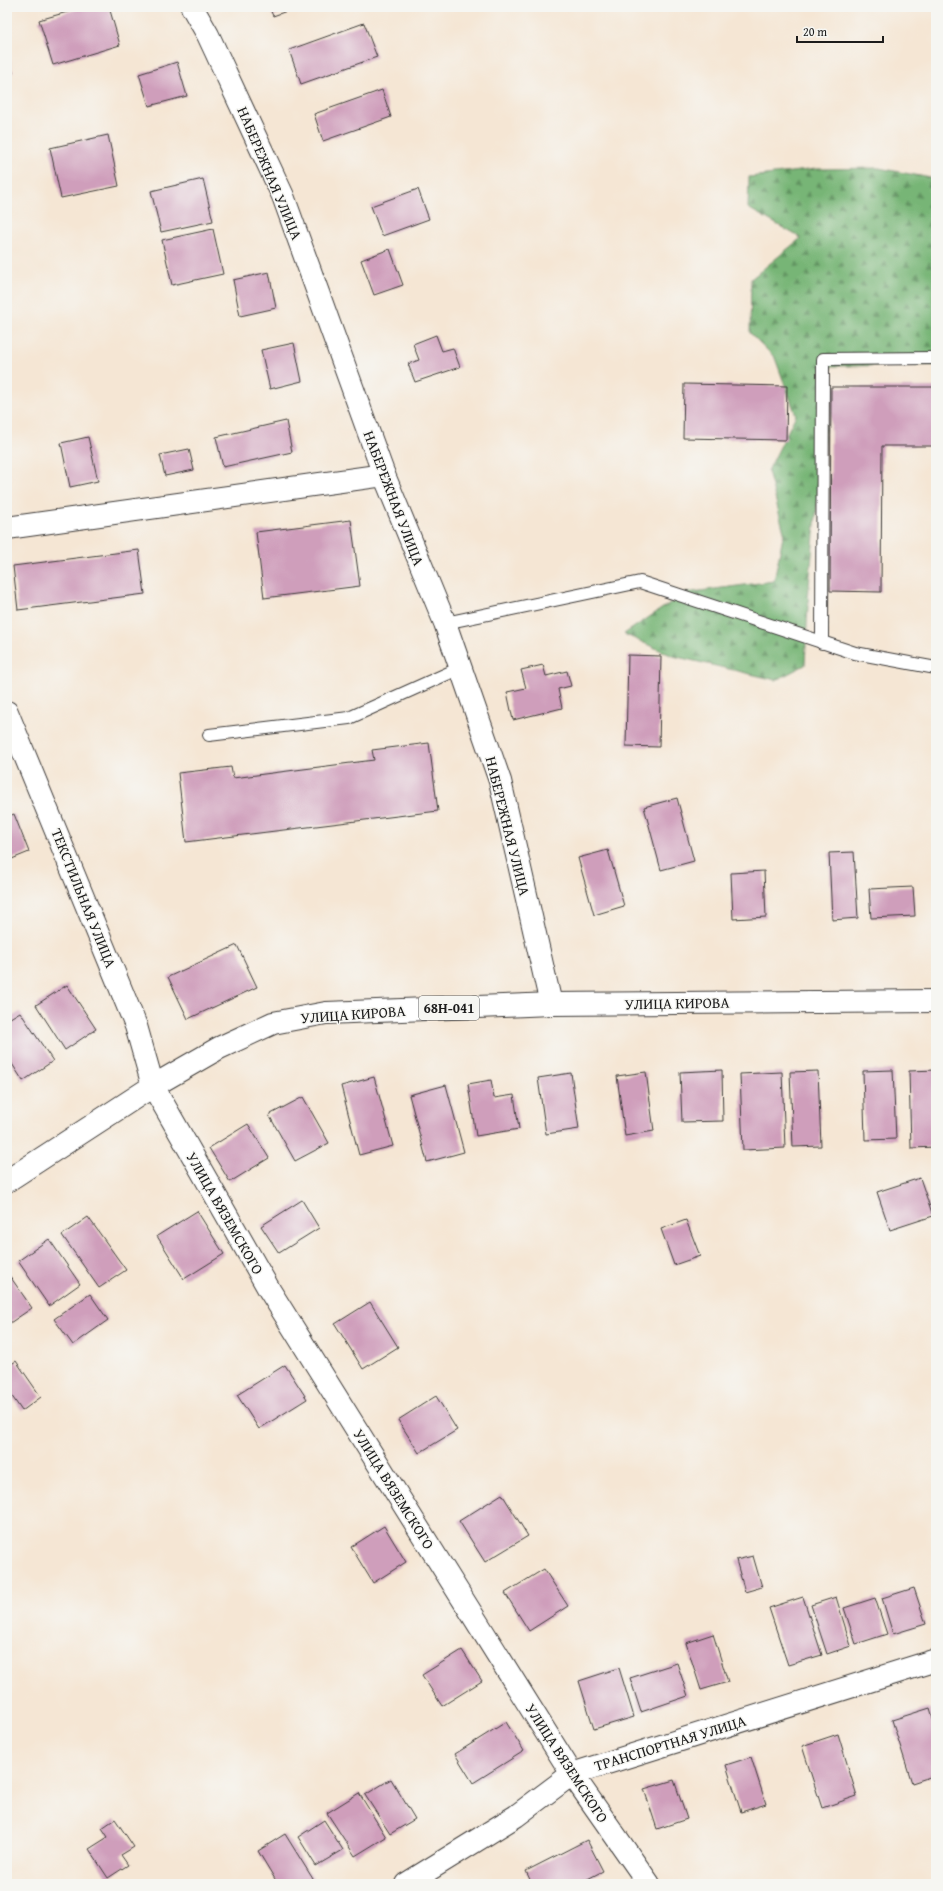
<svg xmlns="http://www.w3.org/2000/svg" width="943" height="1891" font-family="'Gentium Book Plus',serif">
	<defs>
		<pattern id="forest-firs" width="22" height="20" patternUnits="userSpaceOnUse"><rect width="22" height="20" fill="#77b576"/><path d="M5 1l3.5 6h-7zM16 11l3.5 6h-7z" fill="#619260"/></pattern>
	</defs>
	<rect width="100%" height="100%" fill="#f6f6f2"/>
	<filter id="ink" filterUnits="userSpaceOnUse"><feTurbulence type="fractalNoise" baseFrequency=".025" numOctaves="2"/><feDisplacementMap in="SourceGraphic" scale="8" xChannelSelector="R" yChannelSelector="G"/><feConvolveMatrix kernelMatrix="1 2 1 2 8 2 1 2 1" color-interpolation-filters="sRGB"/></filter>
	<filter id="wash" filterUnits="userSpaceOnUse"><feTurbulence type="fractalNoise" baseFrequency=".012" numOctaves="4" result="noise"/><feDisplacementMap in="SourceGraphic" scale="16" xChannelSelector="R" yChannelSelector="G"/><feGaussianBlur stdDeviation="0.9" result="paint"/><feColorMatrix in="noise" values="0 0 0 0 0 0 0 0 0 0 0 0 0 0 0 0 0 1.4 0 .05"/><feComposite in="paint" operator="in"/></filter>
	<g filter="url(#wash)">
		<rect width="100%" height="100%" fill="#f5e6d4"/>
		<path fill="url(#forest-firs)" stroke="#4a6849" d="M879 168 936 179V365L831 366 809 585 805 665 776 680 673 656 624 634 685 593 774 581 784 532 768 471 796 415 775 358 750 333 751 279 801 238 748 208 749 177 816 169Z"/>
		<g id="blocks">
			<g fill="#cf9ebb">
				<path d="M85 7H109L120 45 53 65 39 20Z"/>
				<path d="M269 7H298L273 16Z"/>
				<path d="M364 23 377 57 301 84 289 50Z"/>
				<path d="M7 46 13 73 7 74Z"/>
				<path d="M177 62 187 96 149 106 139 74Z"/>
				<path d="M382 90 391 117 323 141 314 114Z"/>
				<path d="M108 135 119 186 61 198 50 148Z"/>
				<path d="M203 179 213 221 161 232 151 191Z"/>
				<path d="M418 189 429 219 382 236 371 206Z"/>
				<path d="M213 229 223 274 172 285 162 240Z"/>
				<path d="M390 249 403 285 374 295 361 260Z"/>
				<path d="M269 272 276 308 240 316 233 280Z"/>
				<path d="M436 335 442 351 453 348 460 367 415 382 408 364 419 360 413 344Z"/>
				<path d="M294 343 302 381 270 389 261 350Z"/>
				<path d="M684 384 787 386 786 440 683 438Z"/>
				<path d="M831 387H936V446H882L881 592 830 591Z"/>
				<path d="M286 421 292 452 223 467 216 437Z"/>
				<path d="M88 437 98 481 70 487 61 443Z"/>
				<path d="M189 449 194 470 165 476 160 455Z"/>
				<path d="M351 520 360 586 264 598 256 532Z"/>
				<path d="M139 550 145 594 18 610 13 566Z"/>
				<path d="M628 655 661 656 659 747 626 746Z"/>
				<path d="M543 665 546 676 567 671 571 686 558 689 562 708 513 720 507 692 526 688 521 670Z"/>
				<path d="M429 743 438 811 186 842 178 773 231 767 233 778 374 760 372 750Z"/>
				<path d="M677 798 694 861 661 870 644 807Z"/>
				<path d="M14 814 29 852 7 861V817Z"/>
				<path d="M608 850 624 906 594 915 578 858Z"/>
				<path d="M854 852 858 918 832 920 829 853Z"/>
				<path d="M764 871 766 917 733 919 731 873Z"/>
				<path d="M913 887 915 916 871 918 869 889Z"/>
				<path d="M237 945 257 987 188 1019 168 977Z"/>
				<path d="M67 985 96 1029 65 1050 36 1005Z"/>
				<path d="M20 1012 53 1061 23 1081 7 1056V1020Z"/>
				<path d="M722 1070 723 1121 682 1122 680 1072Z"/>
				<path d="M893 1070 896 1139 865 1140 863 1071Z"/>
				<path d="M936 1070V1147L911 1148 909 1071Z"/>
				<path d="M818 1071 821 1146 793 1147 790 1072Z"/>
				<path d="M646 1072 654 1131 625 1136 617 1076Z"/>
				<path d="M782 1072 785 1148 743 1150 740 1074Z"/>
				<path d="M571 1073 579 1129 546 1134 538 1078Z"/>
				<path d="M374 1077 393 1146 359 1155 341 1086Z"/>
				<path d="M491 1080 494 1098 514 1095 519 1129 476 1136 468 1084Z"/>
				<path d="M446 1085 464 1152 427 1162 409 1095Z"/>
				<path d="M303 1097 329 1143 295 1161 269 1115Z"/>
				<path d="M248 1124 269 1158 230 1182 209 1148Z"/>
				<path d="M920 1178 933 1216 890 1230 877 1192Z"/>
				<path d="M302 1200 319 1228 279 1253 261 1226Z"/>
				<path d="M197 1211 224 1254 184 1279 157 1236Z"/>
				<path d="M88 1217 126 1270 99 1288 62 1235Z"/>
				<path d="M686 1220 700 1256 674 1265 661 1229Z"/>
				<path d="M49 1239 80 1284 49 1306 18 1261Z"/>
				<path d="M7 1272 32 1308 7 1325Z"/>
				<path d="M90 1294 108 1320 73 1345 54 1319Z"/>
				<path d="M370 1302 398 1347 363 1369 335 1324Z"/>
				<path d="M16 1361 41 1397 22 1411 7 1389V1367Z"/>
				<path d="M285 1365 307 1399 259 1429 237 1395Z"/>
				<path d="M436 1396 457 1430 419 1453 398 1420Z"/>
				<path d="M502 1494 528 1536 485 1562 459 1521Z"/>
				<path d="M384 1526 406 1562 373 1583 351 1547Z"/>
				<path d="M753 1556 762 1587 745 1592 736 1560Z"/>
				<path d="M544 1569 568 1606 529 1631 505 1593Z"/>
				<path d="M914 1588 926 1624 893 1634 882 1598Z"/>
				<path d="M803 1597 822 1655 788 1665 769 1608Z"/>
				<path d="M836 1597 851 1646 827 1654 811 1605Z"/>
				<path d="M875 1598 887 1634 856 1644 844 1608Z"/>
				<path d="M713 1634 728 1682 701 1690 686 1643Z"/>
				<path d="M462 1650 482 1681 442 1706 422 1675Z"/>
				<path d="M677 1663 688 1696 641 1712 630 1678Z"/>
				<path d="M619 1668 634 1717 594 1729 579 1681Z"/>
				<path d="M930 1708 936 1728V1775L912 1783 892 1720Z"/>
				<path d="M506 1722 524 1751 473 1783 455 1754Z"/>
				<path d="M838 1734 857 1796 822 1808 802 1746Z"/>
				<path d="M751 1757 766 1804 741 1812 726 1765Z"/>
				<path d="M391 1779 415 1819 390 1834 365 1795Z"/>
				<path d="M674 1780 687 1819 657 1829 644 1789Z"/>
				<path d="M359 1793 386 1837 355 1856 327 1813Z"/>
				<path d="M115 1819 134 1847 121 1855 128 1865 108 1878 89 1849 108 1837 102 1828Z"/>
				<path d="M324 1820 343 1850 316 1866 298 1837Z"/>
				<path d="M285 1834 313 1879 306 1884H278L258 1851Z"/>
				<path d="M587 1840 603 1871 578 1884H532L526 1871Z"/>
			</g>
		</g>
	</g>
	<g filter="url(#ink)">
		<use href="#blocks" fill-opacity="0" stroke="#3d3a38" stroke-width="1"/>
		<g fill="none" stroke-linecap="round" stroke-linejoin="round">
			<defs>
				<g id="lane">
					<path d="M445 623 640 582 855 653 936 668"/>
					<path d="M822 643 823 359 936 358"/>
					<path d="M209 735 349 718 460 668"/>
				</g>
				<g id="street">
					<path d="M192 7 208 35 283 196 384 475 445 623 500 781 551 1004"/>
					<path d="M7 528 384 475"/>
					<path d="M7 712 136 1026 153 1086 270 1291 572 1774 649 1884"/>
					<path d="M406 1884 516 1816 572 1774 936 1660"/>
				</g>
				<path id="primary" d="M7 1181 153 1086 219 1048 273 1023 326 1013 551 1004 936 1001"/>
			</defs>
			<use href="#lane" stroke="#3d3a38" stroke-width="14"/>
			<use href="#street" stroke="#3d3a38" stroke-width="24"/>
			<use href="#primary" stroke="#3d3a38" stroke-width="24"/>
			<use href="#lane" stroke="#fff" stroke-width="12"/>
			<use href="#street" stroke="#fff" stroke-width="22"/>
			<use href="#primary" stroke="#fff" stroke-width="22"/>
		</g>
	</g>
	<g text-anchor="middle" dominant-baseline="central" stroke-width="3" stroke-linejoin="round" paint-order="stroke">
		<rect fill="#f6f6f2" stroke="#5d5d5c" stroke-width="1" x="419" y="996" width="60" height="24" rx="3"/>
		<g font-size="14" font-weight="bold" fill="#1c1c1c">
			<text x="449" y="1008">68Н-041</text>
		</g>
		<g font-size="15" fill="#1c1c1c" stroke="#f6f6f2">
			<text transform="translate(270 173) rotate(67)">НАБЕРЕЖНАЯ УЛИЦА</text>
			<text transform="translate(394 498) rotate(69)">НАБЕРЕЖНАЯ УЛИЦА</text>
			<text transform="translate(508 826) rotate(76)">НАБЕРЕЖНАЯ УЛИЦА</text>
			<text transform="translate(84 898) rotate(68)">ТЕКСТИЛЬНАЯ УЛИЦА</text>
			<text transform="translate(677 1003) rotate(-1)">УЛИЦА КИРОВА</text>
			<text transform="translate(353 1014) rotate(-4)">УЛИЦА КИРОВА</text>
			<text transform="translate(225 1213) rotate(60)">УЛИЦА ВЯЗЕМСКОГО</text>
			<text transform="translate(394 1489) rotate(58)">УЛИЦА ВЯЗЕМСКОГО</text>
			<text transform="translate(670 1743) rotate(-17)">ТРАНСПОРТНАЯ УЛИЦА</text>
			<text transform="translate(567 1763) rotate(57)">УЛИЦА ВЯЗЕМСКОГО</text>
		</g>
	</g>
	<rect width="943" height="1891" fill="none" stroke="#f6f6f2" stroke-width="24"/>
	<path d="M797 36v6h86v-6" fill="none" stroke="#1c1c1c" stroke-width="2"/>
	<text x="803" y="36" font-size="12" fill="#1c1c1c" stroke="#f6f6f2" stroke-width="3" paint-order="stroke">20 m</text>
</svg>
